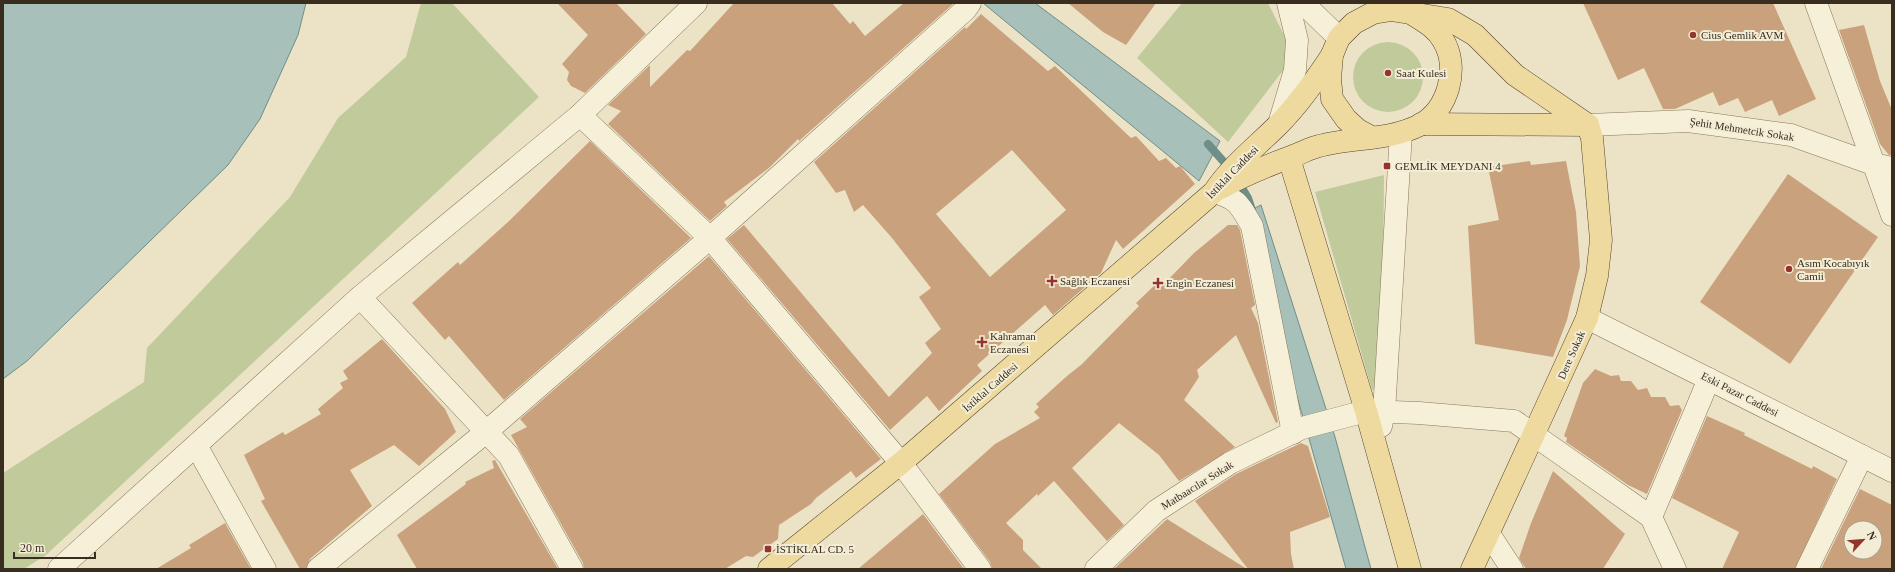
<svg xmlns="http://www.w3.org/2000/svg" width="1895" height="572" font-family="'Times New Roman',serif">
	<rect width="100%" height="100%" fill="#ece3c6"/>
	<g fill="#c1ca9a">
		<path d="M421 3H452L539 97 46 555 24 569H3V473L144 382 147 348 290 197 338 118 406 57Z"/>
		<path d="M1182 3H1268L1287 41 1285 68 1228 142 1137 58Z"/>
		<circle cx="1388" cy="77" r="35"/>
		<path d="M1384 175 1382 387 1372 390 1315 192Z"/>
	</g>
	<g fill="#a7c0ba" stroke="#6e8e88">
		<path d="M3 3H306L298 35 260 119 228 165 27 361 3 379Z"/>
		<path d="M983 3H1035L1220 141 1199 181Z"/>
		<path d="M1261 205 1335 437 1371 569H1346L1245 213Z"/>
	</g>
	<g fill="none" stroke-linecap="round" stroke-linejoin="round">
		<g stroke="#6e8e88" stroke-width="8">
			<path d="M1208 144 1231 170"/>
			<path d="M1238 181 1248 198 1252 210"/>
		</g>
	</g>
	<g fill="#c9a27d" fill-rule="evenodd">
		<path d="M557 3H616L646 34 585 93 571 86 567 80 569 72 562 64 588 35Z"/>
		<path d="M734 3H832L850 24 853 21 865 36 904 3 953 4 799 141 798 139 769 168 724 202 727 206 710 221 608 124 621 111 608 105 650 65V87L687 50 690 51Z"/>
		<path d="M1068 3H1156L1126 45 1103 32Z"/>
		<path d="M1583 3H1773L1816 99 1779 116 1772 100 1745 112 1738 98 1719 106 1713 92 1675 109H1663L1644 68 1618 80Z"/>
		<path d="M981 14 1048 71 1055 66 1131 138 1136 136 1159 161 1166 158 1176 168 1180 166 1195 184 1123 249 1116 240 1101 273 1053 315 1045 305 977 365 982 371 939 411 927 396 890 430 727 239 744 225 889 397 932 353 925 343 941 329 919 297 931 288 892 238 863 205 854 212 845 190 836 193 814 162 965 27 966 29ZM1012 150 1066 210 990 277 936 214Z"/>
		<path d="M1864 25 1880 81 1892 110V155H1889L1880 144 1839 30Z"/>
		<path d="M590 141 691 238 504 400 449 336 445 340 412 303 458 262 460 265 508 222Z"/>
		<path d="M1530 161 1531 165 1566 161 1576 212 1580 266 1567 320 1553 357 1475 344 1468 226 1499 220 1488 167Z"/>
		<path d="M1788 174 1878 237 1790 364 1700 302Z"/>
		<path d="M1228 225H1237L1240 230 1255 305 1251 308 1258 323 1278 422 1276 423 1236 335 1197 370 1199 377 1184 400 1235 447 1179 481 1159 455 1119 423 1072 468 1124 525 1107 541 1054 481 1038 496 1037 494 1006 523 1023 540V550L1042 569H992L990 562 939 494 995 444 1040 418 1034 412 1039 407 1036 404 1067 376 1082 364 1139 306 1136 303 1156 284 1160 288 1194 253Z"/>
		<path d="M709 256 881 459 856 478 851 471 816 498 811 504 779 525 778 539 753 557 746 556 725 569H584L583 563 511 435 527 427 520 419Z"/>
		<path d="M382 339 445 409 456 432 419 466 394 445 350 470 372 506 310 559 306 569H300L261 501 265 499 244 455 283 432 285 435 321 414 318 409 343 388 340 383 348 379 343 371Z"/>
		<path d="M1595 369 1611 376 1619 375 1621 381H1631L1638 390 1647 388 1651 397H1665L1670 406 1679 405 1682 410 1647 494 1628 485 1566 442 1567 438 1564 436 1583 383Z"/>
		<path d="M1707 416 1745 433 1744 435 1812 469 1813 466 1837 479 1795 569H1722L1739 532 1672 498Z"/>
		<path d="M1301 443 1308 446 1330 517 1290 532 1291 554 1294 569H1248L1195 501 1236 474Z"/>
		<path d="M495 460 558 569H417L397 535 466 484 465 482 494 468 492 461Z"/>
		<path d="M1553 471 1625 534 1603 569H1526L1519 558 1531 523Z"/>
		<path d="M1860 489 1892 505V569H1821ZM1851 528H1875V552H1851Z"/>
		<path d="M923 514 964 569H858Z"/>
		<path d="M1167 519 1247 569H1114Z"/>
		<path d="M225 523 251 569H156L191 548 189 545Z"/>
	</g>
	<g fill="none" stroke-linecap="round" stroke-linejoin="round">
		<defs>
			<g id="minor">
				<path d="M1303 3 1339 38"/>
				<path d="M1816 3 1892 215"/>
				<path d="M580 115 710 238 901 463 980 569"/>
				<path d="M1279 124 1295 70 1297 40 1288 3"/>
				<path d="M1588 125 1688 121 1791 135 1873 164 1892 168"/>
				<path d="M1214 192C1239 199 1240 206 1252 226L1293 433"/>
				<path d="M360 297 509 456 572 569"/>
				<path d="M1587 318 1892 471"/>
				<path d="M1381 426 1384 412 1401 133"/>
				<path d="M197 447 265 569"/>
				<path d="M1651 517 1709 379"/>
				<path d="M1489 534 1512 569"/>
				<path d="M59 569 360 297 580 115 696 3"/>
				<path d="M318 569 486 432 710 238 965 10 970 3"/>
				<path d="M1096 569 1156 511 1230 463 1302 428 1366 411 1419 413 1514 421 1651 517 1675 569"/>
				<path d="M1807 569 1862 456"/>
			</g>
			<g id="major">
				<path d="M1421 124 1588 125"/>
				<path d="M1371 137 1358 130 1346 119 1332 99 1330 79 1332 55 1339 38 1354 23 1373 13 1391 10 1448 19 1475 35 1515 75 1588 125"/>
				<path d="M1289 158 1366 411 1410 569"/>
				<path d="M1221 188C1244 175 1269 165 1293 156 1302 153 1310 148 1319 146 1353 137 1388 141 1420 125 1448 110 1460 68 1443 40 1436 28 1425 22 1414 15"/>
				<path d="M769 569 901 463 1214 192C1231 166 1256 147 1277 126 1299 104 1315 81 1332 55"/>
				<path d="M1472 569 1587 318 1597 276 1601 240 1592 138 1588 125"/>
			</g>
		</defs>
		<use href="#minor" stroke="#87765c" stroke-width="23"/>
		<use href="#major" stroke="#554430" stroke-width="23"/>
		<use href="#minor" stroke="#f7f0d9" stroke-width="22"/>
		<use href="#major" stroke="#eeda9f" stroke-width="22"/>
	</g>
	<g fill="#94342f" stroke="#f4edd5" stroke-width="1.5">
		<circle cx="1693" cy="35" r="4"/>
		<circle cx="1388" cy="73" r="4"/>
		<rect x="1383" y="162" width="8" height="8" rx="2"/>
		<circle cx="1789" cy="269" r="4"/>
		<path d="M1050 275h4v4h4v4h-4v4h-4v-4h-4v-4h4z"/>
		<path d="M1156 277h4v4h4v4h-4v4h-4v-4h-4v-4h4z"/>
		<path d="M980 336h4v4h4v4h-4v4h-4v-4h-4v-4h4z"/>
		<rect x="764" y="545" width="8" height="8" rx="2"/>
	</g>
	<g text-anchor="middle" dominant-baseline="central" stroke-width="4" stroke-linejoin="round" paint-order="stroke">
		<g font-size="11" fill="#382d1f" stroke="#f4edd5" text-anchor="start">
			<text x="1701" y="35">Cius Gemlik AVM</text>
			<text x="1396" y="73">Saat Kulesi</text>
			<text x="1395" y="166">GEMLİK MEYDANI 4</text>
			<text x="1797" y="263">Asım Kocabıyık<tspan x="1797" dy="13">Camii</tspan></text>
			<text x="1060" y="281">Sağlık Eczanesi</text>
			<text x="1166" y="283">Engin Eczanesi</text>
			<text x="990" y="336">Kahraman<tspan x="990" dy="13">Eczanesi</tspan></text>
			<text x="776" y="549">İSTİKLAL CD. 5</text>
		</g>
		<g font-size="11" fill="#382d1f" stroke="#f4edd5">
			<text transform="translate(1742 129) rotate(9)">Şehit Mehmetcik Sokak</text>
			<text transform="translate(1232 172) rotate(-46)">İstiklal Caddesi</text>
			<text transform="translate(1571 355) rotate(-66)">Dere Sokak</text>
			<text transform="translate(990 387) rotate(-41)">İstiklal Caddesi</text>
			<text transform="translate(1740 394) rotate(27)">Eski Pazar Caddesi</text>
			<text transform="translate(1197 485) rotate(-32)">Matbaacılar Sokak</text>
		</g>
	</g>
	<rect width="1895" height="572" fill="none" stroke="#382d1f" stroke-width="8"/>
	<g transform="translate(1863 540) rotate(64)"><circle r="19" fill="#f4edd5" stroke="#a9a08c"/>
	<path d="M0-3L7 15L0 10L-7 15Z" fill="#94342f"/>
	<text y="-6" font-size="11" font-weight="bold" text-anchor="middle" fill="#382d1f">N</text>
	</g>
	<path d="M14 552v6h81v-6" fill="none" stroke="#382d1f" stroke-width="2"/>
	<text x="20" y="552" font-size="12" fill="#382d1f" stroke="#f4edd5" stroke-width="3" paint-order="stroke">20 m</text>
</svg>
